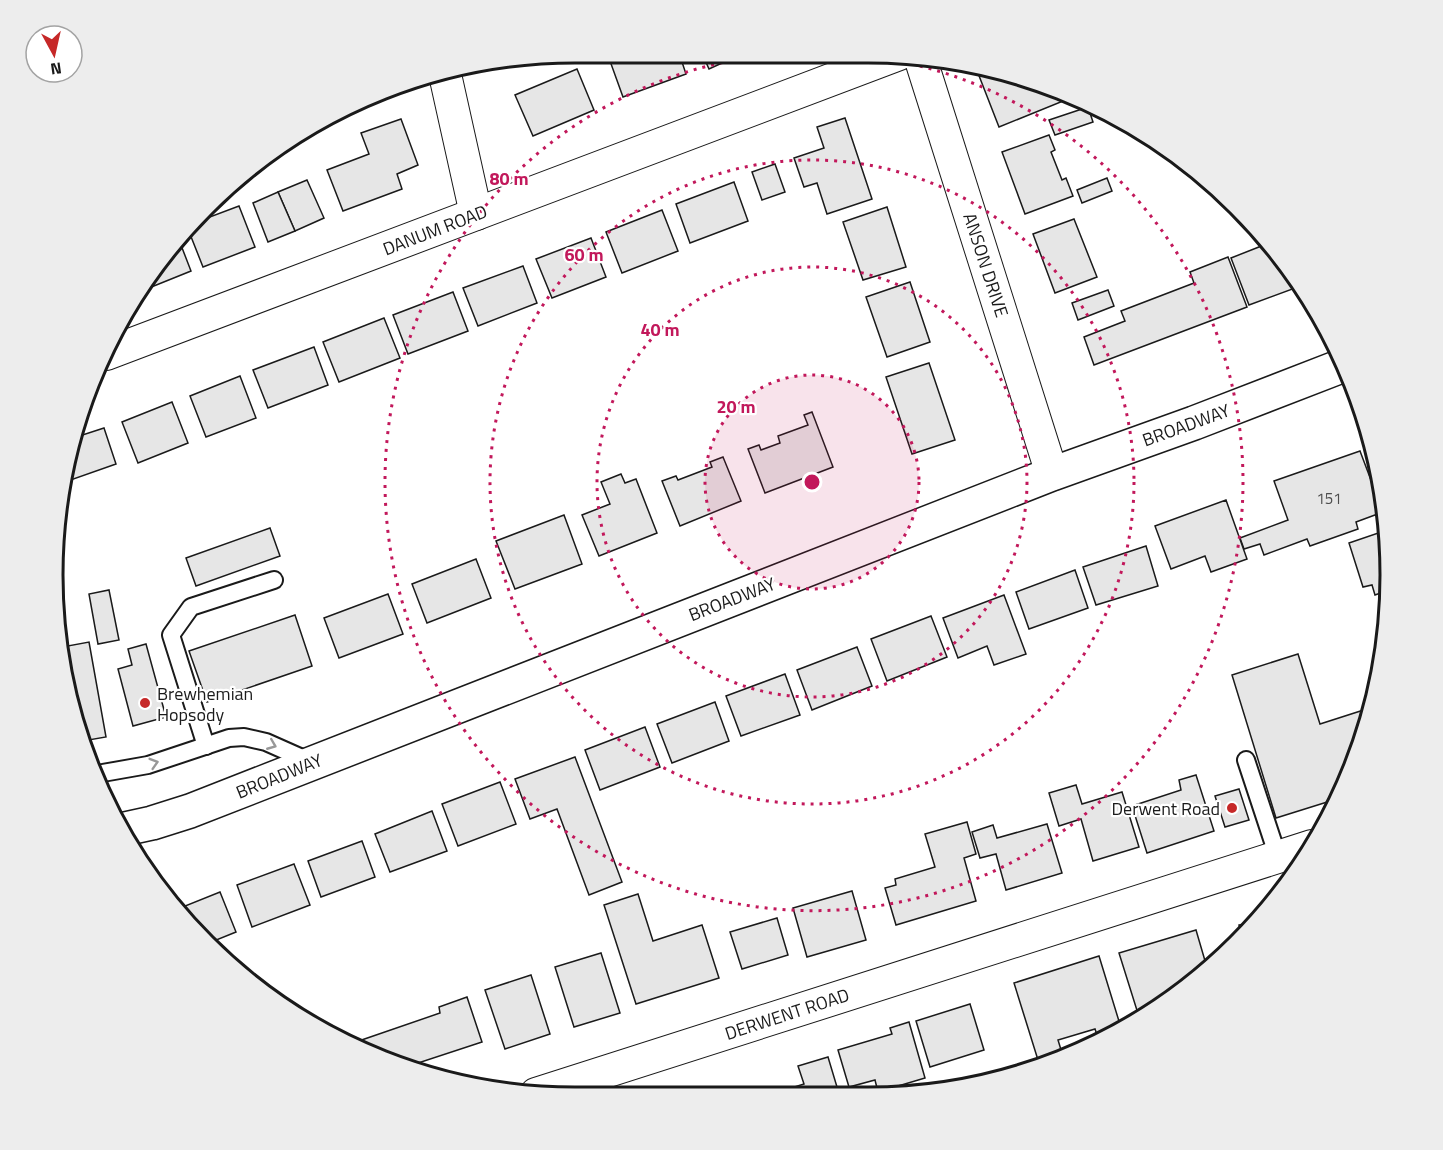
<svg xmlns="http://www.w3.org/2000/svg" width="1443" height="1150" font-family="'Titillium Web',sans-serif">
	<rect width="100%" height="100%" fill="#fff"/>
	<g fill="#e6e6e6" stroke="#1a1a1a" stroke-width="1.5">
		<path d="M631 53H679L686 74 623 97 610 61Z"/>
		<path d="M702 53H744L709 69Z"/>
		<path d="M976 68 1036 80 1040 86 1044 84 1073 97 999 127Z"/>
		<path d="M577 69 594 110 533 136 515 95Z"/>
		<path d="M1088 107 1093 122 1055 135 1049 120Z"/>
		<path d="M845 118 872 199 827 214 817 183 804 187 794 158 824 148 817 127Z"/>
		<path d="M401 119 418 165 397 174 402 189 343 211 327 170 369 154 361 133Z"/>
		<path d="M1049 135 1055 150 1051 152 1062 180 1066 178 1073 196 1025 214 1002 152Z"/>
		<path d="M775 164 785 192 762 200 752 172Z"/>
		<path d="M1107 178 1112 191 1082 203 1077 190Z"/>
		<path d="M307 180 324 218 295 231 278 192Z"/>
		<path d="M734 182 748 221 690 243 676 204Z"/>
		<path d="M278 192 295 231 268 242 253 203Z"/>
		<path d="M239 206 255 247 203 267 188 229 191 224Z"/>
		<path d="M887 207 906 267 863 280 843 222Z"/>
		<path d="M662 210 678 251 622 273 606 232Z"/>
		<path d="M1074 219 1097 277 1055 293 1033 234Z"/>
		<path d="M591 238 606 277 552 298 536 259Z"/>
		<path d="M179 240 191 271 139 292Z"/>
		<path d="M1264 245 1298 287 1249 305 1231 258Z"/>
		<path d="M1228 257 1247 307 1094 365 1084 337 1125 321 1121 311 1194 283 1190 272Z"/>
		<path d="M523 266 537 303 478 326 463 288Z"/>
		<path d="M910 282 930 342 887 357 866 297Z"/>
		<path d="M1108 290 1114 306 1078 320 1072 303Z"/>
		<path d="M453 292 468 331 408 354 393 315Z"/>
		<path d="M384 318 400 358 339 382 323 342Z"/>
		<path d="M314 347 328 385 268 408 253 370Z"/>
		<path d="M929 363 955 440 912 454 886 377Z"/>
		<path d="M240 376 256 418 206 437 190 396Z"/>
		<path d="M172 402 188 443 138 463 122 422Z"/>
		<path d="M812 412 833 467 765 493 748 449 759 445 761 450 780 443 778 436 808 425 804 415Z"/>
		<path d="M104 428 116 464 65 482 70 439Z"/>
		<path d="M1360 451 1383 512 1356 522 1358 529 1310 546 1307 539 1264 555 1260 544 1244 549 1240 538 1288 520 1274 481Z"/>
		<path d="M723 457 741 501 680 526 662 481 676 476 678 480 712 467 710 462Z"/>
		<path d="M621 474 625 483 636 479 657 533 599 556 582 515 610 504 601 482Z"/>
		<path d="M1226 500 1247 559 1211 572 1205 556 1171 569 1155 526Z"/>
		<path d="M564 515 582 564 515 589 496 541Z"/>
		<path d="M270 528 280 556 196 586 186 558Z"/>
		<path d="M1387 530 1389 590 1375 595 1372 585 1363 587 1349 543Z"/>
		<path d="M1146 546 1158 586 1096 605 1083 567Z"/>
		<path d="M476 559 491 598 427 623 412 584Z"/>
		<path d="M1075 570 1088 608 1029 629 1016 592Z"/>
		<path d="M109 590 119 640 98 644 89 594Z"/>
		<path d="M388 594 403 634 339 658 324 618Z"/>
		<path d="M1004 595 1026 654 994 665 987 646 958 658 943 618Z"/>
		<path d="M295 615 312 666 207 702 189 651Z"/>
		<path d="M931 616 947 657 887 681 871 639Z"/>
		<path d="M89 642 106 737 83 741 70 710 62 647Z"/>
		<path d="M146 644 166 717 133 726 118 669 132 665 128 649Z"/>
		<path d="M857 647 872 686 812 710 797 670Z"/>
		<path d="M1298 654 1320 724 1373 707 1345 784 1336 787 1340 798 1276 818 1232 675Z"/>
		<path d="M785 674 800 715 741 736 726 696Z"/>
		<path d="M715 702 729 741 672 763 657 724Z"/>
		<path d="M645 727 660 767 600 790 585 750Z"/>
		<path d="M575 757 622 882 589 895 557 809 530 819 515 779Z"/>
		<path d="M1196 775 1214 831 1147 853 1132 806 1181 790 1179 780Z"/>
		<path d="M500 782 516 824 458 846 442 804Z"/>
		<path d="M1076 785 1082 804 1122 792 1139 847 1093 861 1081 819 1059 826 1049 793Z"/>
		<path d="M1239 789 1249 820 1225 827 1215 796Z"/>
		<path d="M432 811 447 851 390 872 375 834Z"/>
		<path d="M967 822 976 854 964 858 976 901 896 925 885 888 896 885 895 879 935 867 925 834Z"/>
		<path d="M1047 824 1062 873 1006 890 996 854 980 858 972 832 993 825 997 838Z"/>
		<path d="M362 841 375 877 321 897 308 861Z"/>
		<path d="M294 864 310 905 252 927 237 885Z"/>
		<path d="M852 891 866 940 807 957 793 908Z"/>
		<path d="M220 892 236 932 209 943 182 920 175 910Z"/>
		<path d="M638 894 653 941 702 925 719 978 636 1004 604 905Z"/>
		<path d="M777 918 788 955 742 969 730 932Z"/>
		<path d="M1257 921 1242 937 1239 925Z"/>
		<path d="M1196 930 1208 971 1140 1020 1119 953Z"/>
		<path d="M601 953 620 1013 574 1027 555 967Z"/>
		<path d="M1099 956 1122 1031 1099 1041 1095 1029 1058 1040 1062 1053 1038 1060 1014 983Z"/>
		<path d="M531 975 550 1034 505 1049 485 990Z"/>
		<path d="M467 997 482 1042 406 1067 375 1058 350 1044 440 1013 439 1007Z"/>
		<path d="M970 1004 984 1050 930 1067 916 1021Z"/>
		<path d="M909 1022 925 1078 878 1092 875 1080 849 1087 838 1050 892 1034 890 1028Z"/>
		<path d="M828 1057 840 1097H790L788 1089 804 1084 798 1066Z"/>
	</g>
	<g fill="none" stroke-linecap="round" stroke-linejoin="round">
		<defs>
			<g id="service">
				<path d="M206 746 171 635 191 607 274 580"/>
				<path d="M1246 760 1278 857"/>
				<path d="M97 774 148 765 229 738 244 737 266 742 311 762"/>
			</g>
			<g id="minor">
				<path d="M920 57 1052 474"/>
				<path d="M444 70 476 214"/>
				<path d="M106 354 899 54"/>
				<path d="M536 1094 1312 846"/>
			</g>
			<path id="tertiary" d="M120 830 152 823 190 811 1052 474 1194 423 1344 365"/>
		</defs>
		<use href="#service" stroke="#1a1a1a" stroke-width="20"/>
		<use href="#minor" stroke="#1a1a1a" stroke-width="34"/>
		<use href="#tertiary" stroke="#1a1a1a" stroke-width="36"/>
		<use href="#service" stroke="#fff" stroke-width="16"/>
		<use href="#minor" stroke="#fff" stroke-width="32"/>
		<use href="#tertiary" stroke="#fff" stroke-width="33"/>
	</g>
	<defs><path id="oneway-chevron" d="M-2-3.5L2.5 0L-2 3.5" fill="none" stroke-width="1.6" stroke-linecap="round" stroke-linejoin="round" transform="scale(1.5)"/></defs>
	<g stroke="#989898">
		<use href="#oneway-chevron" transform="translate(272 745) rotate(22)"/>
		<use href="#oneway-chevron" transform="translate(154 763) rotate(-17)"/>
	</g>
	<circle cx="812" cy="482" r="107" fill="#c2185b" fill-opacity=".12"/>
	<g fill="none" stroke="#c2185b" stroke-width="3" stroke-dasharray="3 6">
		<circle cx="812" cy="482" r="107"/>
		<circle cx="812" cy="482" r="215"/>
		<circle cx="812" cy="482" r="322"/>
		<path d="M831 53A429 429 0 1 1 797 53"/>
	</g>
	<g fill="#c62828" stroke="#fff" stroke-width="2">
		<circle cx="145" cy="703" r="6"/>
		<circle cx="1232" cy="808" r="6"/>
	</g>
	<g text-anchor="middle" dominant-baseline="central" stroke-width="4.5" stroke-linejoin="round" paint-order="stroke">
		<g font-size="15" fill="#4d4d4d">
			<text x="1329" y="498">151</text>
		</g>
		<g font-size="18" fill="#1a1a1a" stroke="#fff">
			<text transform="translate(435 230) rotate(-21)">DANUM ROAD</text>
			<text transform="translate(986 265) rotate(72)">ANSON DRIVE</text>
			<text transform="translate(1186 425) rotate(-20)">BROADWAY</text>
			<text transform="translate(732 599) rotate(-21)">BROADWAY</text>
			<text transform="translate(279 776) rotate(-22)">BROADWAY</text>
			<text transform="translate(787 1014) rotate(-18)">DERWENT ROAD</text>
		</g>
		<g font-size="18" fill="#1a1a1a" stroke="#fff" text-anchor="start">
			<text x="157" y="693">Brewhemian<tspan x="157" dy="21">Hopsody</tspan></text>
			<text x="1220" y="808" text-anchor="end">Derwent Road</text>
		</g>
	</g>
	<path d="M0 0H1443V1150H0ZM575 63H868A512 512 0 0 1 1380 575V575A512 512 0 0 1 868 1087H575A512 512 0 0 1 63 575V575A512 512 0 0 1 575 63Z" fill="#ededed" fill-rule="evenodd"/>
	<path fill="none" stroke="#1a1a1a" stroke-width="3" d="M575 63H868A512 512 0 0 1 1380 575V575A512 512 0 0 1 868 1087H575A512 512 0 0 1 63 575V575A512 512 0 0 1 575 63Z"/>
	<circle cx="812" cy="482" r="9" fill="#c2185b" stroke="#fff" stroke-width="3"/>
	<g font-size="18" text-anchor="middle" font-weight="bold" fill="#c2185b" stroke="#fff" stroke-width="4.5" stroke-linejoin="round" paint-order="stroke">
		<text x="509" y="185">80 m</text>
		<text x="584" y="261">60 m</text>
		<text x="660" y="336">40 m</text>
		<text x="736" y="413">20 m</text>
	</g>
	<g transform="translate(54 54) rotate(172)"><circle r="28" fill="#ffffff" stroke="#a3a3a3" stroke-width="1.5"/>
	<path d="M0-4.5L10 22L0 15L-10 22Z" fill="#c62828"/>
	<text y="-9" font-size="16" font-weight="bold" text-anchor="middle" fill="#1a1a1a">N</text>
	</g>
</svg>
